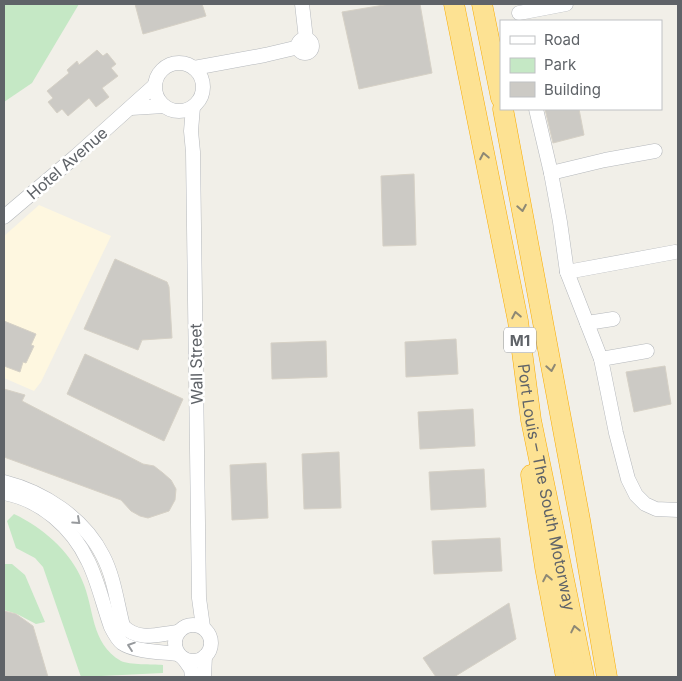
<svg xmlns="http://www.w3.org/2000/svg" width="682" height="681" font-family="Inter,sans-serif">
	<rect width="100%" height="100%" fill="#f1efe8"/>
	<path fill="#fef7e0" d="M39 205 111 236 41 382 34 391 4 378V236Z"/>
	<g fill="#c5e8c5">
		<path d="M4 4H79L32 83 4 102Z"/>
		<path d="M14 514C42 527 70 551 82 580 95 609 90 643 121 661 130 665 152 664 163 665V673L81 677 43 567 35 558 16 548 7 521Z"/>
		<path d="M4 564H12L25 575 45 622 36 624 17 614 4 610Z"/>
	</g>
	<g fill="#cccac5" stroke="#d6d1c6">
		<path d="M135 4H202L206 16 143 34Z"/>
		<path d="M390 4H420L432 73 359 89 342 12Z"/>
		<path d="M97 50 103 56 107 53 116 64 111 68 118 76 102 88 109 97 96 107 89 98 68 116 62 109 57 113 48 102 53 98 47 91 69 73 67 70 77 61 79 65Z"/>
		<path d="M545 109H579L584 135 553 143Z"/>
		<path d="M414 174 416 245 383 246 381 176Z"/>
		<path d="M115 259 167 282 169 287 172 338 142 340 138 350 84 329Z"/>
		<path d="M4 321 36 334 31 345 34 346 26 363 23 362 20 372 4 366Z"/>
		<path d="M456 339 458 374 406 377 405 342Z"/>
		<path d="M326 341 327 377 272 379 271 343Z"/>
		<path d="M85 354 183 399 164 441 67 394Z"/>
		<path d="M665 366 671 404 634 412 626 372Z"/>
		<path d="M4 389 25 395 22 401 143 464 154 466 163 473 171 480 176 489 175 500 169 511 148 518 140 516 131 511 121 500 4 457Z"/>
		<path d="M473 409 475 446 420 449 418 412Z"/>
		<path d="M339 452 341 508 304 509 302 454Z"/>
		<path d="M266 463 268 518 232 520 230 465Z"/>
		<path d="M484 469 486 507 431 510 429 472Z"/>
		<path d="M500 538 502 571 434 574 432 541Z"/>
		<path d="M509 603 516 639 454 677H436L423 658Z"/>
		<path d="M4 611 16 614 33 626 48 677H4Z"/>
	</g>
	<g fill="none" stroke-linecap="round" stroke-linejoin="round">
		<defs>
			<g id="minor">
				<path d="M302 4 306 39"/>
				<path d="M519 13 566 4"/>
				<circle cx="305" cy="46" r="7"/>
				<circle cx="179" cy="87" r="24"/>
				<path d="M194 68 265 55 299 47"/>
				<path d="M193 107 191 131 193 152 199 598 203 627"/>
				<path d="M131 108 164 106"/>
				<path d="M536 109 551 173 560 222 567 272 601 359 616 433 628 479 636 495 645 504 656 509 678 510"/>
				<path d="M551 173 605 160 655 151"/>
				<path d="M4 217 76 156 154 86"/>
				<path d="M567 272 675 252"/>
				<path d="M587 323 613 319"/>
				<path d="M601 359 647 351"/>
				<path d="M4 482C44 492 84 518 103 556 114 577 117 603 123 626 139 642 158 634 178 632"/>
				<path d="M4 493C41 500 72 527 88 561 98 581 103 605 111 627 114 633 117 639 122 643 135 652 163 652 178 654"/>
				<circle cx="193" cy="643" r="18"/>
				<path d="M184 659 191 669 192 677"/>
				<path d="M204 677 205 656"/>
			</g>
			<g id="highway">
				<path id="s1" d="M454 4 518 321 531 420 584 677"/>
				<path d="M482 4 501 98"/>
				<path d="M503 109 580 520 607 677"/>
				<path d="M531 475 545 567 566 677"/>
			</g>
		</defs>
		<use href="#minor" stroke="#b5b8bc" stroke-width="15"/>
		<use href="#highway" stroke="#f9ab00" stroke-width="21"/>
		<use href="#minor" stroke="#fff" stroke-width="14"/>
		<use href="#highway" stroke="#fde293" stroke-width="20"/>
	</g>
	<defs><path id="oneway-chevron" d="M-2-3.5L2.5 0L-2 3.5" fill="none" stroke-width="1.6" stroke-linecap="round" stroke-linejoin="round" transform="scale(1.25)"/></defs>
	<g stroke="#8e8975">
		<use href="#oneway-chevron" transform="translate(484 156) rotate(-101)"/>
		<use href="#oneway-chevron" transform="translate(522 208) rotate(80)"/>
		<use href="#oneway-chevron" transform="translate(516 315) rotate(-101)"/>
		<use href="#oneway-chevron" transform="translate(551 368) rotate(80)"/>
		<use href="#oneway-chevron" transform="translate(547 578) rotate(-101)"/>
		<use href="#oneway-chevron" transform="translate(575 629) rotate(-102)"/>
	</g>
	<g stroke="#979a9d">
		<use href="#oneway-chevron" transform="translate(77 521) rotate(42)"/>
		<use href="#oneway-chevron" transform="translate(131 646) rotate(-161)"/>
	</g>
	<g text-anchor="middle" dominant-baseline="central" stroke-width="5" stroke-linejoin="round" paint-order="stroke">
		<rect fill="#fff" stroke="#8f9295" stroke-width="1" x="504" y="327.5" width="32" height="25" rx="4"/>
		<g font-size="15" font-weight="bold" fill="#5f6368">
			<text x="520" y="340">M1</text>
		</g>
		<g font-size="16" fill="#5f6368" stroke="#fff">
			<text transform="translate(67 163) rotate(-41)">Hotel Avenue</text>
			<text transform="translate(196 364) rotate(-91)">Wall Street</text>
			<text stroke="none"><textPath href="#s1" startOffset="492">Port Louis – The South Motorway</textPath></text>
		</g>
	</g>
	<rect width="682" height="681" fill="none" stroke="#5f6368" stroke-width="10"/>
	<rect x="500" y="20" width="162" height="90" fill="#ffffff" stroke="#bfc1c3"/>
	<rect x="510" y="36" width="25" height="8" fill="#ffffff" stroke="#bfc1c3"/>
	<text x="544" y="45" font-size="15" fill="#5f6368">Road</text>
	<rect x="510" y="58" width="25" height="15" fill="#c5e8c5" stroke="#bfc1c3"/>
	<text x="544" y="70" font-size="15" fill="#5f6368">Park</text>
	<rect x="510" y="82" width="25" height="15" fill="#cccac5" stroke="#bfc1c3"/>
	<text x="544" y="95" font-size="15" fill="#5f6368">Building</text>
</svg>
